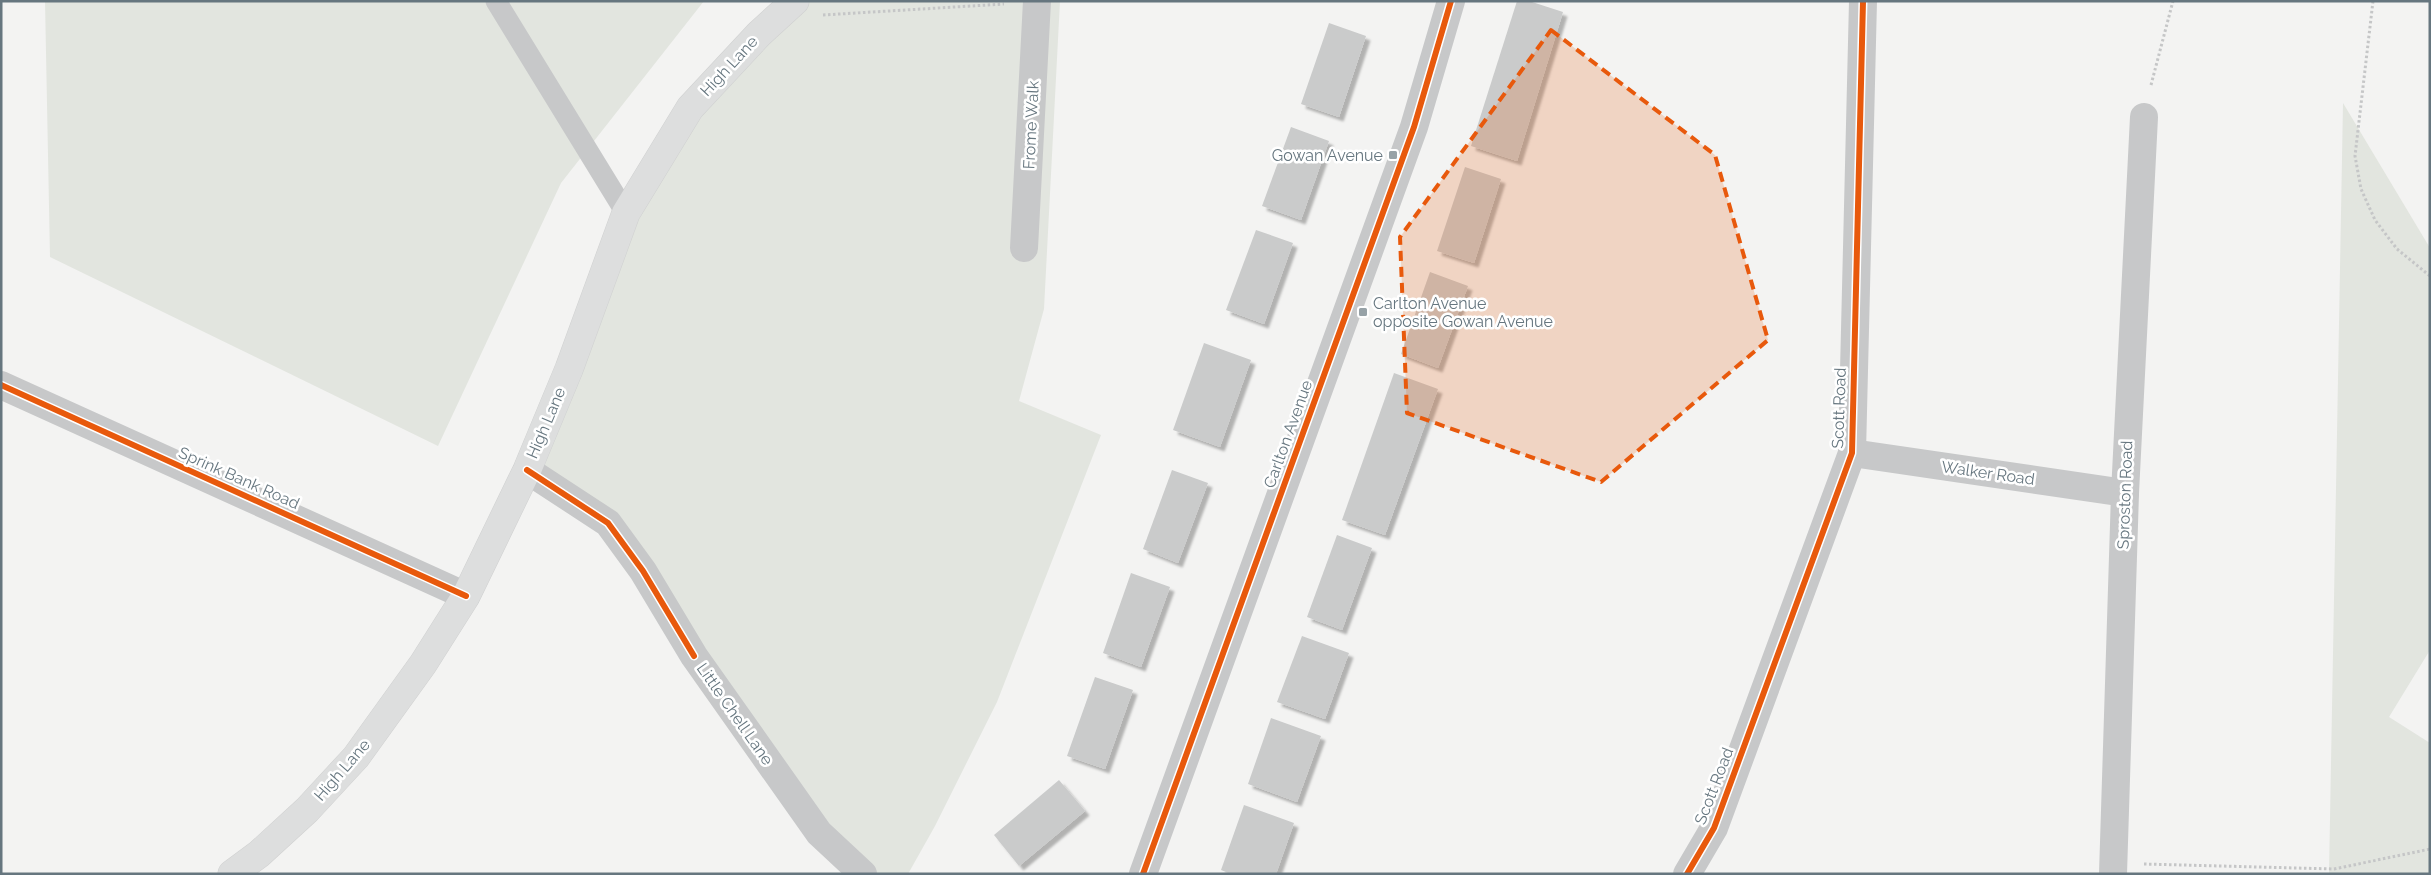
<svg xmlns="http://www.w3.org/2000/svg" width="2431" height="875" font-family="Raleway,sans-serif">
	<defs>
		<filter id="shadow"><feDropShadow dx="4.5" dy="4.5" stdDeviation="1" flood-color="#0004"/></filter>
	</defs>
	<rect width="100%" height="100%" fill="#f3f3f2"/>
	<g fill="#e2e5df">
		<path d="M45 1H704L561 183 438 446 50 257Z"/>
		<path d="M795 1H1060L1044 309 1019 401 1101 435 997 702 935 826 908 874H863L643 571 527 470 626 213 690 108Z"/>
		<path d="M2343 103 2430 248V650L2389 717 2430 743V874H2329Z"/>
	</g>
	<g fill="#cacbcb" filter="url(#shadow)">
		<path d="M1517 1H1529L1563 12 1517 161 1471 146Z"/>
		<path d="M1329 23 1366 36 1339 117 1301 104Z"/>
		<path d="M1291 127 1329 141 1301 220 1262 206Z"/>
		<path d="M1465 167 1501 179 1474 263 1437 251Z"/>
		<path d="M1256 230 1293 243 1264 324 1226 310Z"/>
		<path d="M1430 272 1468 286 1438 368 1401 354Z"/>
		<path d="M1204 343 1251 360 1220 447 1173 430Z"/>
		<path d="M1394 373 1438 389 1385 535 1342 520Z"/>
		<path d="M1172 470 1208 483 1178 563 1143 549Z"/>
		<path d="M1337 535 1372 548 1342 630 1307 617Z"/>
		<path d="M1131 573 1170 587 1141 667 1103 653Z"/>
		<path d="M1302 636 1349 653 1325 719 1277 702Z"/>
		<path d="M1095 677 1133 690 1105 769 1067 756Z"/>
		<path d="M1271 718 1321 736 1297 802 1248 784Z"/>
		<path d="M1059 780 1085 811 1019 866 994 835Z"/>
		<path d="M1244 805 1294 823 1276 874H1231L1221 870Z"/>
	</g>
	<g fill="none" stroke-linecap="round" stroke-linejoin="round">
		<defs>
			<path id="primary" d="M232 874 259 854 307 810 356 757 423 664 466 596 527 470 569 369 626 213 690 108 759 34 795 1"/>
		</defs>
		<use href="#primary" stroke="#d0d1d1" stroke-width="29"/>
		<g stroke="#c5c6c7" stroke-width="3" stroke-dasharray="2.5 2.5" stroke-linecap="butt">
			<path d="M2373 1 2355 156 2361 189 2375 220 2397 249 2430 276"/>
			<path d="M823 15 1004 4"/>
			<path d="M2151 85 2173 1"/>
			<path d="M2144 864 2334 869 2430 849"/>
		</g>
		<path stroke="#c7c8c9" stroke-width="21" d="M496 1 626 213"/>
		<g stroke="#c7c8c9" stroke-width="28">
			<path d="M1024 248 1037 1"/>
			<path d="M1852 453 2125 493"/>
			<path d="M1143 874 1414 127 1451 1"/>
			<path d="M1687 874 1714 828 1852 453 1863 1"/>
			<path d="M2113 874 2125 493 2144 117"/>
		</g>
		<g stroke="#c7c8c9" stroke-width="28">
			<path d="M1 385 466 596"/>
			<path d="M527 470 608 523 643 571 694 656 819 833 863 874"/>
		</g>
		<use href="#primary" stroke="#dddede" stroke-width="28"/>
		<defs>
			<g id="cycleway">
				<path d="M1 385 466 596"/>
				<path d="M527 470 608 523 643 571 694 656"/>
				<path d="M1143 874 1414 127 1451 1"/>
				<path d="M1687 874 1714 828 1852 453 1863 1"/>
			</g>
		</defs>
		<use href="#cycleway" stroke="#fff" stroke-width="9"/>
		<use href="#cycleway" stroke="#e8590c" stroke-width="6"/>
	</g>
	<path fill="#e8590c" fill-opacity="0.2" stroke="#e8590c" stroke-width="4" stroke-dasharray="10 6" stroke-linejoin="round" d="M1551 30 1715 155 1768 340 1601 482 1407 413 1400 237Z"/>
	<g fill="#97a2a7" stroke="#fff" stroke-width="2">
		<rect x="1388" y="150" width="10" height="10" rx="2.5"/>
		<rect x="1358" y="307" width="10" height="10" rx="2.5"/>
	</g>
	<g text-anchor="middle" dominant-baseline="central" stroke-width="5" stroke-linejoin="round" paint-order="stroke">
		<g font-size="16" fill="#66767f" stroke="#fff">
			<text transform="translate(729 66) rotate(-47)">High Lane</text>
			<text transform="translate(1031 125) rotate(-87)">Frome Walk</text>
			<text transform="translate(1839 408) rotate(-88)">Scott Road</text>
			<text transform="translate(546 423) rotate(-67)">High Lane</text>
			<text transform="translate(1288 434) rotate(-70)">Carlton Avenue</text>
			<text transform="translate(1988 473) rotate(8)">Walker Road</text>
			<text transform="translate(239 478) rotate(24)">Sprink Bank Road</text>
			<text transform="translate(2125 495) rotate(-88)">Sproston Road</text>
			<text transform="translate(735 714) rotate(55)">Little Chell Lane</text>
			<text transform="translate(342 770) rotate(-49)">High Lane</text>
			<text transform="translate(1714 786) rotate(-69)">Scott Road</text>
		</g>
		<g font-size="16" fill="#66767f" stroke="#fff" text-anchor="end">
			<text x="1383" y="155">Gowan Avenue</text>
			<text x="1373" y="303" text-anchor="start">Carlton Avenue<tspan x="1373" dy="18">opposite Gowan Avenue</tspan></text>
		</g>
	</g>
	<rect width="2431" height="875" fill="none" stroke="#66767f" stroke-width="5"/>
</svg>
